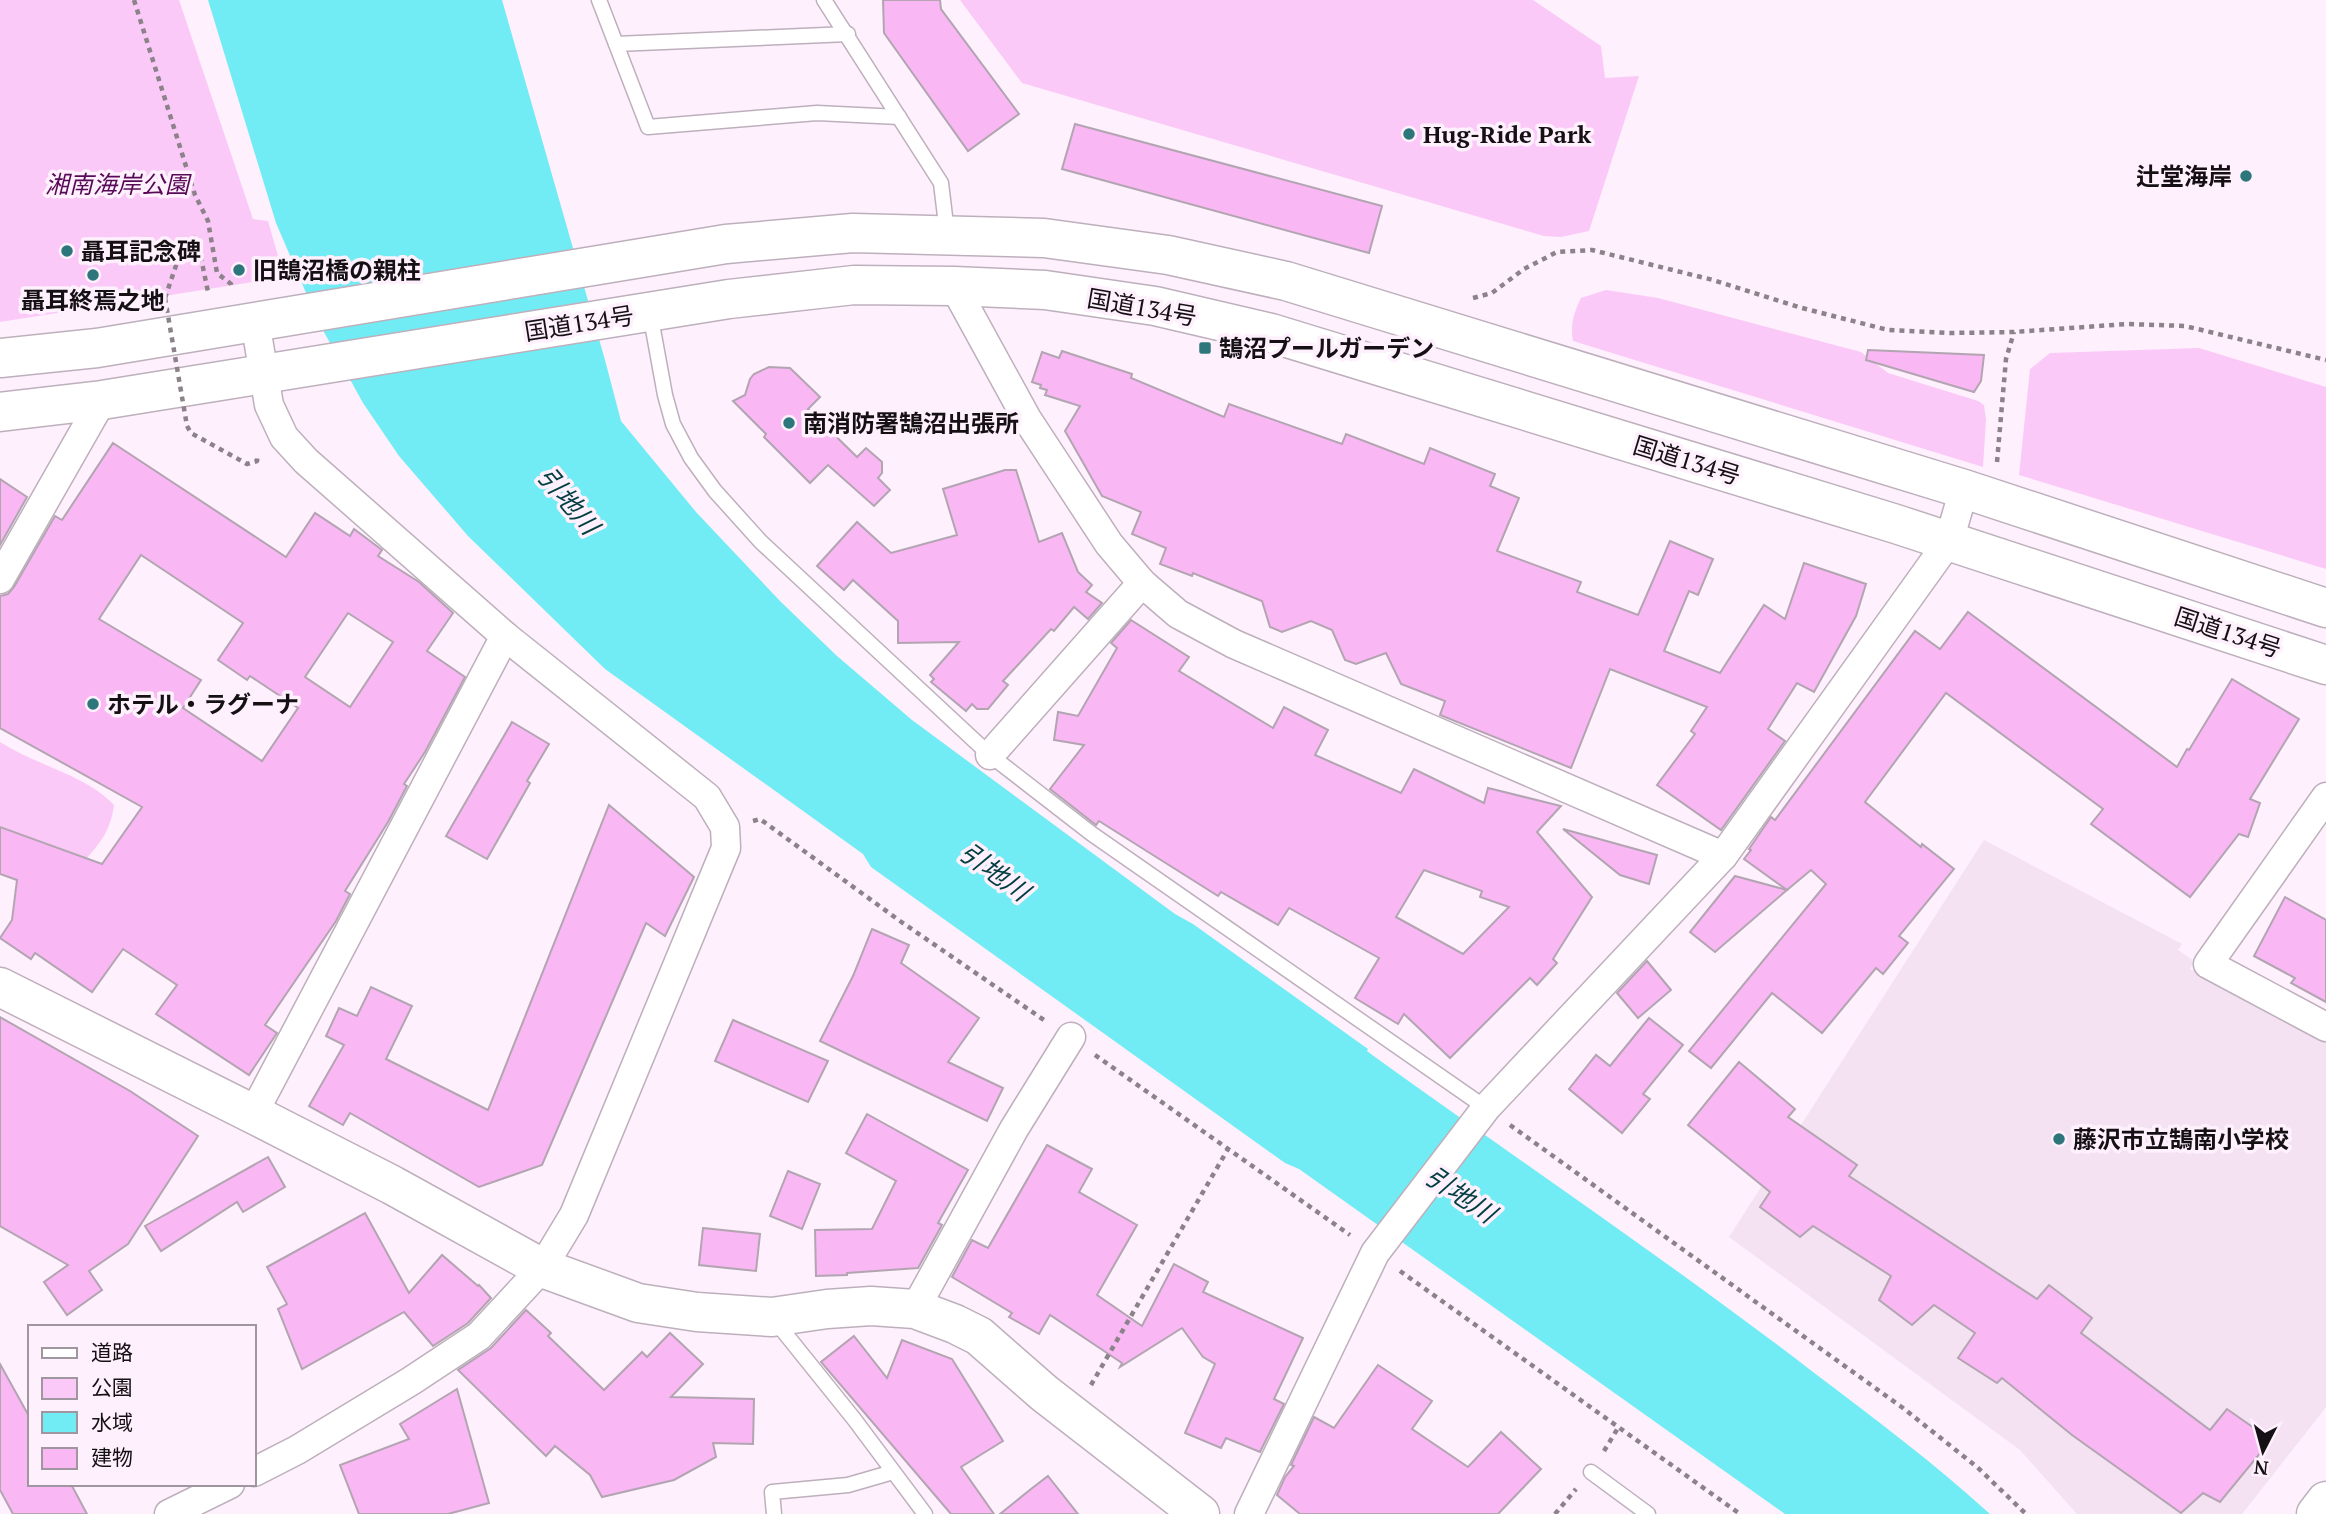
<svg xmlns="http://www.w3.org/2000/svg" width="2326" height="1514" font-family="'PT Serif','Noto Sans JP',serif">
	<rect width="100%" height="100%" fill="#fef0fc"/>
	<path fill="#f4e1f2" d="M1984 840 2182 944 2178 950 2194 961 2190 969 2326 1042V1407L2242 1514H2077L2020 1450 1729 1237Z"/>
	<g fill="#fbc9f7">
		<path d="M0 0H179L253 219 268 221 284 277 0 322Z"/>
		<path d="M960 0H1533L1601 46 1605 78 1639 76 1589 231 1561 237 1544 236 1022 83Z"/>
		<path d="M1606 290 1658 298 1861 352 1888 373 1978 401 1984 405 1986 420 1983 467 1573 341C1570 325 1574 312 1581 298Z"/>
		<path d="M2199 348 2326 387V569L2019 475 2030 369 2050 353Z"/>
		<path d="M0 742C35 765 86 775 114 805 111 829 101 843 84 861L0 831Z"/>
	</g>
	<path fill="#72ecf4" d="M208 0H502L605 360 621 421 696 512 780 601 837 656 912 720 1175 914 1193 924 1368 1049 1367 1051 1375 1057C1521 1162 1670 1262 1813 1372 1874 1418 1934 1463 1990 1514H1785L1299 1169 1285 1163 871 867 863 854 605 669 468 536 399 456 363 403 319 323 276 223Z"/>
	<g fill="#f9b7f4" stroke="#b2a5b1" stroke-width="2" fill-rule="evenodd">
		<path d="M883 0H940L941 9 1019 114 968 151 884 33Z"/>
		<path d="M1075 124 1382 206 1369 253 1062 169Z"/>
		<path d="M1868 350 1984 355 1981 381 1974 392 1866 360Z"/>
		<path d="M1062 351 1132 374 1131 378 1224 417 1229 404 1342 444 1346 434 1424 464 1430 448 1495 474 1490 486 1519 498 1497 551 1581 582 1577 592 1638 615 1670 541 1713 559 1698 595 1689 591 1664 651 1720 673 1764 605 1785 619 1804 563 1866 584 1856 616 1814 692 1797 683 1768 729 1785 741 1721 830 1657 785 1695 734 1691 731 1707 707 1610 669 1571 768 1440 715 1445 701 1401 684 1386 653 1356 664 1345 660 1332 630 1311 621 1282 632 1270 627 1262 601 1193 573 1192 576 1160 564 1166 548 1132 534 1141 512 1102 496 1065 431 1080 406 1045 395 1047 390 1040 388 1041 385 1032 382 1042 352 1059 358Z"/>
		<path d="M769 367 790 368 820 397 808 409 857 457 866 448 882 462V473L878 478 890 490 874 506 828 465 810 483 764 437 766 434 733 401 745 395 750 379 754 374Z"/>
		<path d="M113 443 286 557 315 513 350 536 354 529 382 550 378 556 419 582 453 613 427 651 465 677 425 752 404 784 407 786 388 822 345 891 350 894 336 921 265 1025 277 1033 249 1075 156 1014 177 985 123 949 92 992 35 953 31 959 0 938 12 920 17 880 0 874V827L102 864 142 807 0 728V596L8 594 14 587 55 516 62 520ZM141 555 243 623 218 660 247 680 250 676 298 708 262 761 183 708 201 680 99 619ZM348 613 393 642 350 707 305 677Z"/>
		<path d="M1005 470H1016L1039 542 1062 533 1078 572 1092 585 1086 592 1102 603 1088 619 1074 607 1054 631 1051 629 1003 681 1008 685 988 709H977L972 704 966 711 931 682 934 679 930 675 959 642 898 643V621L853 580 844 590 817 566 857 522 891 553 957 535 943 489Z"/>
		<path d="M0 479 27 497 0 545Z"/>
		<path d="M1968 612 2177 767 2187 749 2189 750 2232 679 2299 719 2250 799 2260 803 2248 837 2239 834 2190 897 2091 824 2103 809 1946 693 1865 802 1921 847 1922 844 1954 869 1899 936 1908 943 1883 974 1876 968 1822 1033 1772 993 1711 1068 1689 1051 1826 884 1811 870 1787 890 1744 859 1751 850 1749 849 1771 817 1775 820 1915 631 1940 649Z"/>
		<path d="M1131 620 1189 657 1179 671 1273 728 1284 707 1328 730 1315 755 1401 793 1414 769 1484 803 1488 788 1561 806 1537 832 1592 897 1553 959 1557 963 1537 985 1530 978 1450 1058 1404 1014 1398 1024 1355 998 1379 958 1289 908 1278 925 1221 892 1218 896 1099 821 1096 825 1050 789 1084 745 1054 740 1058 712 1078 716 1117 648 1111 643ZM1424 870 1482 891 1480 897 1509 907 1463 954 1396 917Z"/>
		<path d="M512 722 549 744 527 781 530 783 487 859 446 836Z"/>
		<path d="M609 805 694 877 665 936 646 923 542 1165 479 1187 350 1113 343 1125 309 1106 344 1045 326 1036 339 1008 357 1016 371 987 412 1006 386 1059 488 1110Z"/>
		<path d="M1563 829 1657 855 1649 884 1620 875Z"/>
		<path d="M1735 876 1787 890 1715 952 1690 932Z"/>
		<path d="M2285 897 2326 920V1002L2291 983 2295 978 2254 956Z"/>
		<path d="M872 929 909 945 901 963 979 1018 948 1062 1003 1088 987 1121 820 1041 853 976Z"/>
		<path d="M1647 961 1671 990 1638 1018 1617 993Z"/>
		<path d="M0 1017 130 1091 198 1136 128 1244 89 1271 102 1290 67 1315 44 1282 68 1265 0 1226Z"/>
		<path d="M1649 1018 1683 1045 1643 1094 1650 1099 1622 1133 1569 1089 1596 1055 1610 1066Z"/>
		<path d="M733 1020 828 1061 808 1102 715 1061Z"/>
		<path d="M1739 1062 1795 1109 1788 1117 1857 1165 1849 1176 2037 1299 2049 1285 2092 1318 2081 1333 2210 1430 2227 1409 2271 1440 2220 1502 2203 1493 2181 1513 2072 1435 2002 1378 1997 1383 1958 1358 1975 1333 1934 1305 1912 1325 1879 1300 1891 1276 1813 1226 1800 1237 1760 1207 1770 1192 1688 1125Z"/>
		<path d="M867 1114 968 1170 938 1223 942 1225 918 1268 847 1273V1275L816 1276 815 1230 872 1229 896 1181 846 1153Z"/>
		<path d="M1047 1145 1092 1169 1079 1192 1137 1225 1097 1295 1142 1326 1174 1264 1208 1282 1203 1292 1303 1338 1274 1399 1284 1404 1260 1452 1226 1438 1221 1448 1185 1433 1215 1364 1203 1357 1182 1328 1120 1367 1122 1363 1050 1315 1039 1334 1009 1317 1012 1313 952 1277 972 1240 988 1248Z"/>
		<path d="M268 1157 285 1187 243 1212 237 1202 161 1251 145 1226Z"/>
		<path d="M788 1171 820 1184 802 1229 770 1216Z"/>
		<path d="M365 1213 409 1293 442 1255 478 1286 479 1285 491 1298 468 1323 433 1346 404 1312 302 1369 278 1309 287 1304 267 1267Z"/>
		<path d="M703 1228 760 1234 756 1271 699 1265Z"/>
		<path d="M526 1310 551 1333 548 1336 604 1390 642 1352 647 1357 670 1333 703 1364 671 1397 754 1399 753 1444 713 1443 716 1457 674 1480 602 1497 590 1475 555 1446 546 1456 458 1370 491 1348Z"/>
		<path d="M854 1336 887 1378 902 1340 952 1359 1003 1441 961 1467 994 1514H951L821 1362Z"/>
		<path d="M0 1364 30 1418V1484H71L87 1514H13L0 1490Z"/>
		<path d="M1378 1365 1432 1401 1412 1429 1468 1467 1501 1432 1541 1469 1498 1514H1300L1277 1495 1285 1477 1294 1466 1291 1465 1314 1417 1334 1428Z"/>
		<path d="M457 1389 489 1503 448 1514H359L340 1465 409 1439 400 1424Z"/>
		<path d="M1048 1476 1078 1514H1000L1031 1489Z"/>
	</g>
	<g fill="none" stroke-linecap="round" stroke-linejoin="round">
		<defs>
			<g id="lane">
				<path d="M599 0 648 127 817 113 899 117"/>
				<path d="M824 0 941 183 947 233"/>
				<path d="M616 44 848 34"/>
				<path d="M650 313 665 395 673 424 691 458 715 491 761 542 990 755 1092 834 1486 1108"/>
				<path d="M776 1322 854 1419 925 1514"/>
				<path d="M1591 1472 1648 1514"/>
				<path d="M774 1514 772 1492 848 1485 893 1472"/>
			</g>
			<g id="street">
				<path d="M954 286 1027 419 1109 544 1142 583 1178 614 1234 644 1723 856"/>
				<path d="M0 579 102 400"/>
				<path d="M990 755 1142 583"/>
				<path d="M2326 797 2208 964 2326 1027"/>
				<path d="M253 1114 505 636 306 461 284 437 269 405 255 321"/>
				<path d="M915 1309 1014 1129 1071 1037"/>
				<path d="M254 1472 297 1450 411 1381 479 1336 542 1268 574 1215 726 848 725 827 707 797 505 636"/>
				<path d="M169 1514 230 1484"/>
				<path d="M1249 1514 1375 1253 1486 1108 1723 856 1949 541 1964 489"/>
			</g>
			<g id="secondary">
				<path d="M0 987 253 1114 392 1185 542 1268 638 1303 697 1312 772 1317 827 1309 871 1306 915 1309 955 1324 979 1336 1044 1393 1200 1514"/>
				<path d="M2316 1514 2326 1501"/>
			</g>
			<g id="highway">
				<path d="M0 358 97 348 726 244 853 233 1044 238 1168 255 1286 281 1964 489 2326 608"/>
				<path d="M0 412 102 400 729 299 854 285 954 286 1045 290 1155 306 1271 333 1896 524 2326 665"/>
			</g>
		</defs>
		<use href="#lane" stroke="#bdb0bc" stroke-width="17"/>
		<use href="#street" stroke="#bdb0bc" stroke-width="31"/>
		<use href="#secondary" stroke="#bdb0bc" stroke-width="41"/>
		<use href="#highway" stroke="#bdb0bc" stroke-width="41"/>
		<g stroke="#8b828a" stroke-width="4.5" stroke-dasharray="5 5" stroke-linecap="butt">
			<path d="M134 0 195 195 208 221 217 273 231 284 232 289"/>
			<path d="M165 298 183 245 186 240 194 238 198 243 208 292"/>
			<path d="M1473 298 1492 293 1524 269 1557 252 1592 250 1713 280 1802 308 1888 330 1951 333 2014 332 2127 324 2185 326 2326 360"/>
			<path d="M187 426 191 433 247 464 257 461 258 454"/>
			<path d="M1997 462 2006 359 2014 332"/>
			<path d="M753 821 760 819 900 921 1044 1020"/>
			<path d="M1095 1055 1350 1235"/>
			<path d="M1510 1125 1903 1408 1977 1467 2026 1514"/>
			<path d="M1400 1271 1740 1514"/>
			<path d="M1091 1385 1228 1149"/>
			<path d="M1604 1451 1618 1428"/>
			<path d="M1555 1514 1576 1489"/>
		</g>
		<use href="#lane" stroke="#fff" stroke-width="14"/>
		<use href="#street" stroke="#fff" stroke-width="28"/>
		<use href="#secondary" stroke="#fff" stroke-width="38"/>
		<use href="#highway" stroke="#fff" stroke-width="38"/>
		<path stroke="#8b828a" stroke-width="4.5" stroke-dasharray="5 5" stroke-linecap="butt" d="M165 298 187 426"/>
	</g>
	<g fill="#2d767b" stroke="#fef0fc" stroke-width="2.5">
		<circle cx="1409" cy="134" r="7"/>
		<circle cx="2246" cy="176" r="7"/>
		<circle cx="67" cy="251" r="7"/>
		<circle cx="239" cy="270" r="7"/>
		<circle cx="93" cy="275" r="7"/>
		<rect x="1198" y="341" width="14" height="14" rx="3.5"/>
		<circle cx="789" cy="423" r="7"/>
		<circle cx="93" cy="704" r="7"/>
		<circle cx="2059" cy="1139" r="7"/>
	</g>
	<g text-anchor="middle" dominant-baseline="central" stroke-width="7" stroke-linejoin="round" paint-order="stroke">
		<g font-size="24" font-weight="bold" fill="#141014" stroke="#fef0fc" text-anchor="start">
			<text x="1423" y="134">Hug-Ride Park</text>
			<text x="2232" y="176" text-anchor="end">辻堂海岸</text>
			<text x="81" y="251">聶耳記念碑</text>
			<text x="253" y="270">旧鵠沼橋の親柱</text>
			<text x="93" y="300" text-anchor="middle">聶耳終焉之地</text>
			<text x="1219" y="348">鵠沼プールガーデン</text>
			<text x="803" y="423">南消防署鵠沼出張所</text>
			<text x="107" y="704">ホテル・ラグーナ</text>
			<text x="2073" y="1139">藤沢市立鵠南小学校</text>
		</g>
		<g font-size="24" font-style="italic" fill="#570856" stroke="#fef0fc">
			<text x="117" y="184">湘南海岸公園</text>
		</g>
		<g font-size="24" fill="#141014" stroke="#fef0fc">
			<text transform="translate(1142 307) rotate(10)">国道134号</text>
			<text transform="translate(579 323) rotate(-9)">国道134号</text>
			<text transform="translate(1687 460) rotate(17)">国道134号</text>
			<text transform="translate(2228 632) rotate(18)">国道134号</text>
		</g>
		<g font-size="26" font-style="italic" fill="#013e41" stroke="#fef0fc">
			<text transform="translate(569 500) rotate(50)">引地川</text>
			<text transform="translate(995 871) rotate(36)">引地川</text>
			<text transform="translate(1461 1194) rotate(34)">引地川</text>
		</g>
	</g>
	<rect x="28" y="1325" width="228" height="161" fill="#fef0fc" stroke="#a0969f" stroke-width="2"/>
	<rect x="42" y="1348" width="35" height="10" fill="#ffffff" stroke="#a0969f" stroke-width="2"/>
	<text x="91" y="1360" font-size="21" fill="#141014">道路</text>
	<rect x="42" y="1378" width="35" height="21" fill="#fbc9f7" stroke="#a0969f" stroke-width="2"/>
	<text x="91" y="1395" font-size="21" fill="#141014">公園</text>
	<rect x="42" y="1412" width="35" height="21" fill="#72ecf4" stroke="#a0969f" stroke-width="2"/>
	<text x="91" y="1430" font-size="21" fill="#141014">水域</text>
	<rect x="42" y="1448" width="35" height="21" fill="#f9b7f4" stroke="#a0969f" stroke-width="2"/>
	<text x="91" y="1465" font-size="21" fill="#141014">建物</text>
	<g transform="translate(2263 1451) rotate(186)" stroke="#fef0fc" stroke-width="5" paint-order="stroke">
	<path d="M0-5L12 26L0 18L-12 26Z" fill="#141014"/>
	<text y="-10" font-size="19" font-weight="bold" text-anchor="middle" fill="#141014">N</text>
	</g>
</svg>
